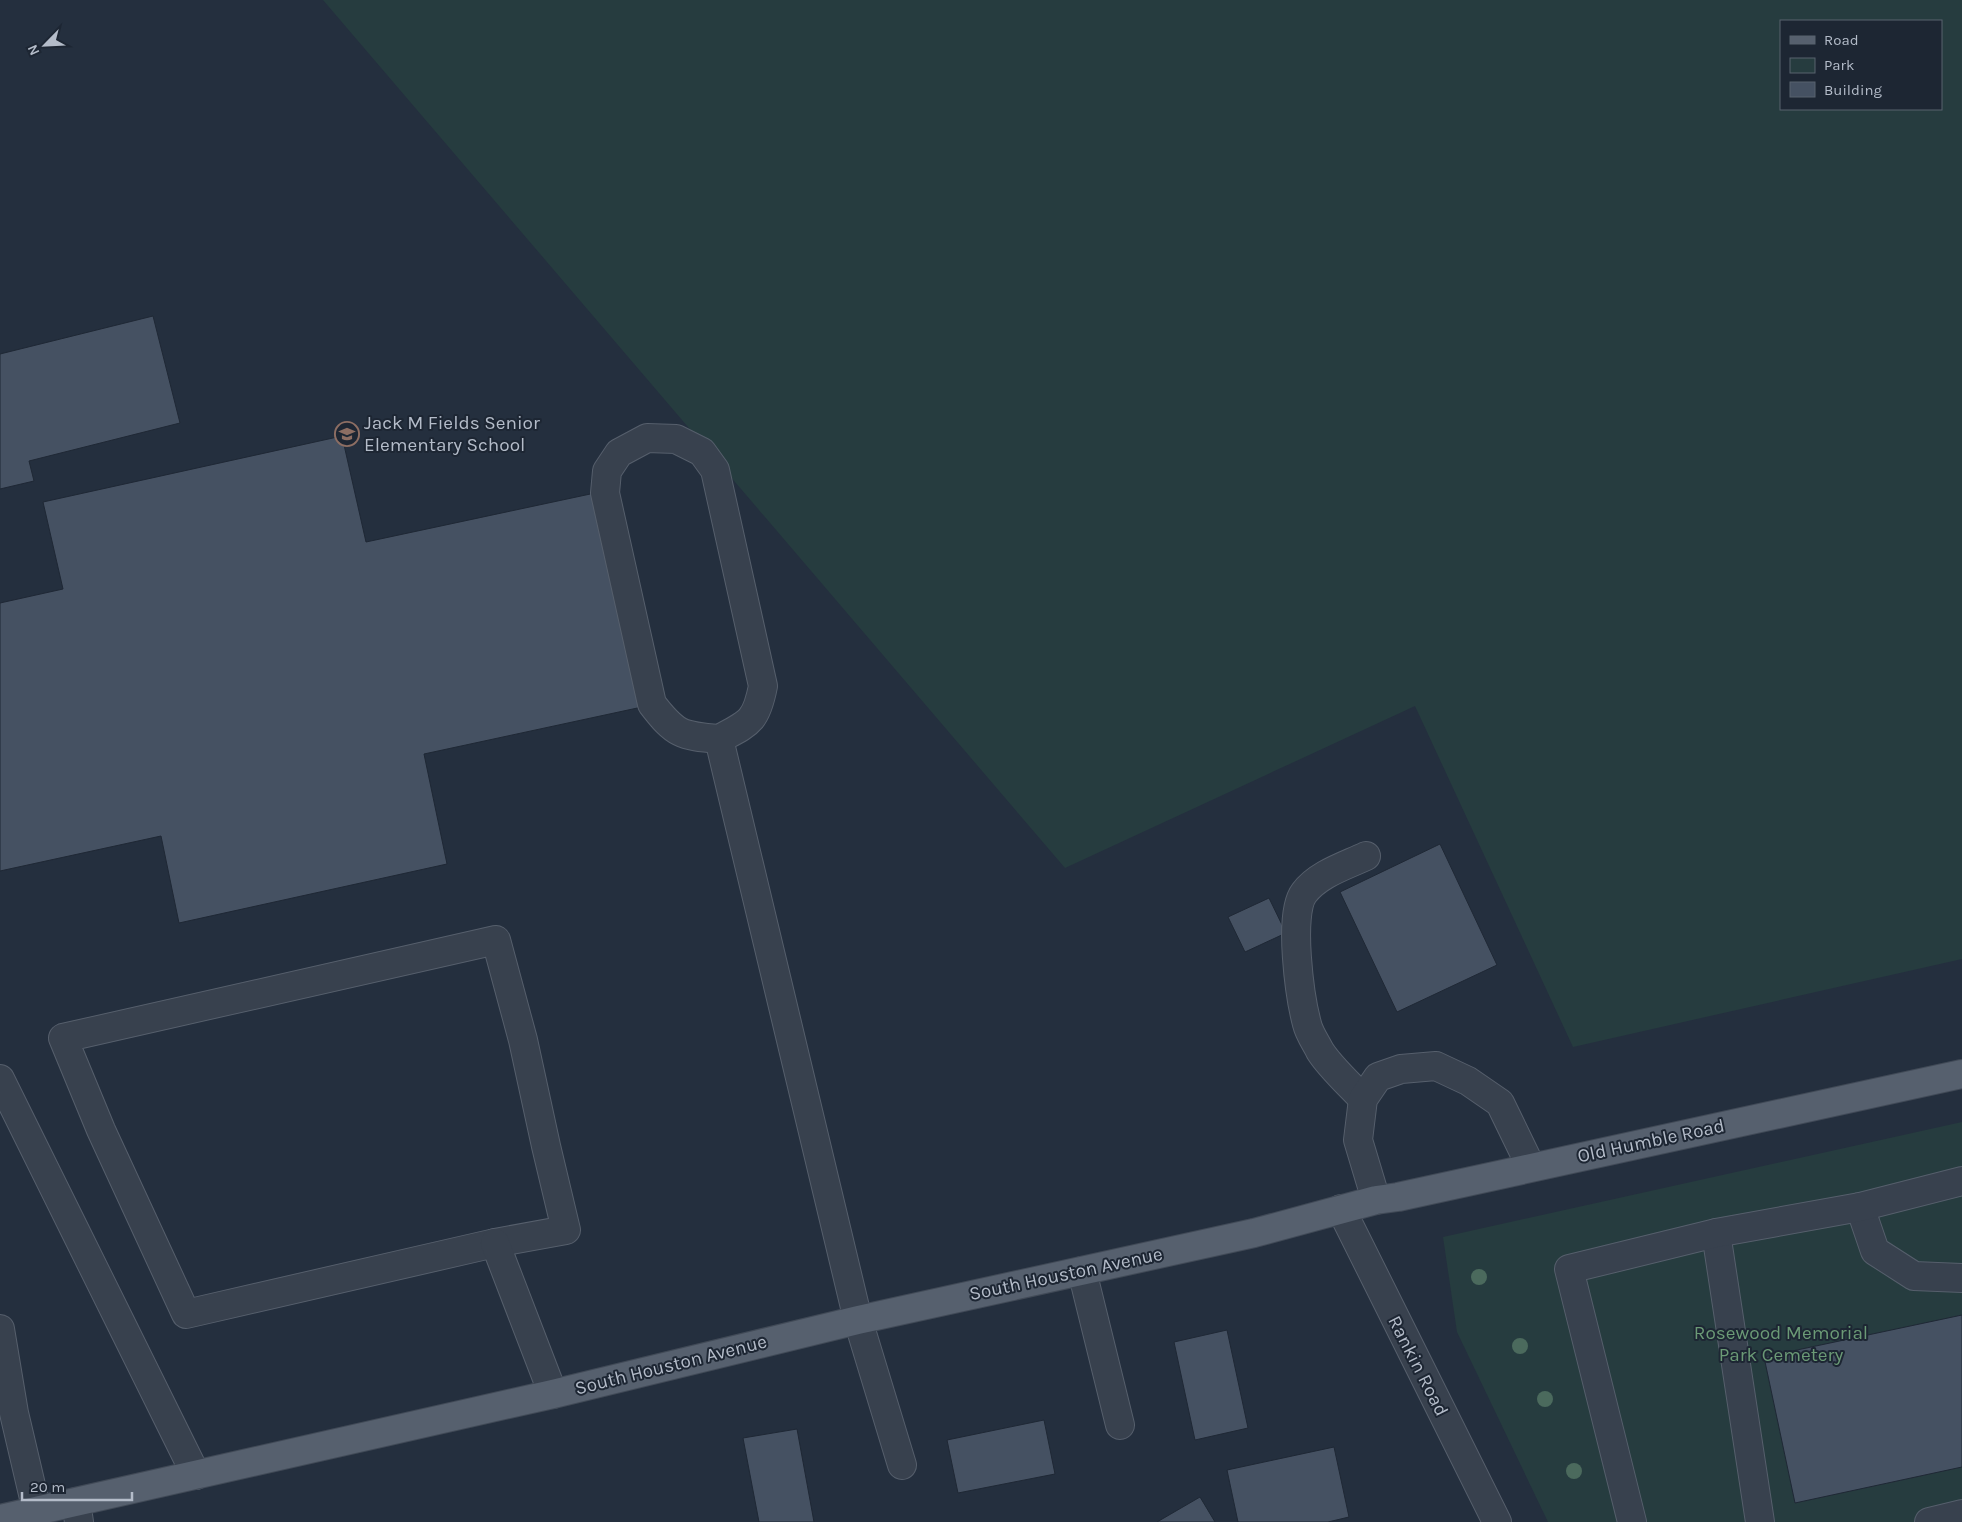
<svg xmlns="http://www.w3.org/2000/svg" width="1962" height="1522" font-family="Karla,sans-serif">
	<rect width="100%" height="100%" fill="#242f3e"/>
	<g fill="#263c3f" fill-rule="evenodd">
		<path d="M323 0H1962V959L1573 1047 1415 706 1065 868ZM1781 21H1941V109H1781Z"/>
		<path d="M1962 1122V1522H1548L1457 1332 1443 1237Z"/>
	</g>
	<g fill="#455162" stroke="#1f2835">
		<path d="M153 316 180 423 29 461 34 481 0 489V354Z"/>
		<path d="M342 436 366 542 595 493 642 707 424 754 447 864 179 923 161 836 0 871V603L63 589 43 502Z"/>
		<path d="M1440 844 1497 965 1397 1012 1340 892Z"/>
		<path d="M1269 898 1286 933 1245 952 1228 917Z"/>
		<path d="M1962 1315V1467L1795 1503 1764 1357Z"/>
		<path d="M1227 1330 1248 1428 1195 1440 1174 1342Z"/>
		<path d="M1044 1420 1055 1474 958 1493 947 1440Z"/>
		<path d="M797 1429 814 1522H759L743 1438Z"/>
		<path d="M1334 1447 1349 1517 1328 1522H1238L1227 1470Z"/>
		<path d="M1200 1497 1215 1522H1157Z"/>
	</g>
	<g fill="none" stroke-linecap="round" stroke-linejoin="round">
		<defs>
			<g id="minor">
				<path d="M719 739C749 723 756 722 763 686L715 470 702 452 676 439 647 438 619 453 607 471 605 493 652 704C675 734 681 736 719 739L858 1320 902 1465"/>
				<path d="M496 940 523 1040 546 1146 566 1230 495 1243 186 1314 101 1130 63 1038Z"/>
				<path d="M0 1079 196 1475"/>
				<path d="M1363 1099C1350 1085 1330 1067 1320 1051 1316 1043 1309 1033 1307 1024 1300 998 1288 914 1304 893 1318 874 1345 866 1366 856"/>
				<path d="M1376 1200 1358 1140 1363 1099 1378 1077 1401 1069 1436 1066 1468 1081 1500 1103 1531 1167"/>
				<path d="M1860 1207 1875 1251 1914 1276 1962 1278"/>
				<path d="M1341 1209 1497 1522"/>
				<path d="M1716 1233 1760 1522"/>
				<path d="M495 1243 553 1394"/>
				<path d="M1082 1271 1120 1425"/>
				<path d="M0 1329 14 1413 37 1511"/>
				<path d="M76 1502 79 1522"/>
				<path d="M1632 1522 1569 1269 1716 1233 1860 1207 1962 1181"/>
				<path d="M1929 1522 1962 1514"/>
			</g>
			<path id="major" d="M0 1519 553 1394 858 1320 1254 1233 1376 1200 1398 1197 1962 1074"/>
		</defs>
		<use href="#minor" stroke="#565f6c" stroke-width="30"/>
		<use href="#major" stroke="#414a57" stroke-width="30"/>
		<use href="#minor" stroke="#38414e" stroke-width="28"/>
		<use href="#major" stroke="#56606e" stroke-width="28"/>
	</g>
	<g fill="#4b6a5d">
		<circle cx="1479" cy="1277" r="8"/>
		<circle cx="1520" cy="1346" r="8"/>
		<circle cx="1545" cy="1399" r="8"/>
		<circle cx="1574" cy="1471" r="8"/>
	</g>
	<defs>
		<symbol id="school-ring" viewBox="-11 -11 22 22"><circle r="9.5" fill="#1d2633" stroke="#8d6e63" stroke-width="1.5"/><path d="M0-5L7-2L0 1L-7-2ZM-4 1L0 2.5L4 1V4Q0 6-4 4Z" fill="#8d6e63"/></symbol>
	</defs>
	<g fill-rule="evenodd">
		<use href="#school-ring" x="333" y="420" width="28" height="28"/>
	</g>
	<g text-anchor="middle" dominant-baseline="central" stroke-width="4" stroke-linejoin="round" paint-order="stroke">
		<g font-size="19" fill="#b4bcc9" stroke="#1d2633" text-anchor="start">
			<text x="364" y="423">Jack M Fields Senior<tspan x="364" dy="22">Elementary School</tspan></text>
		</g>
		<g font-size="19" fill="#b4bcc9" stroke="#1d2633">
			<text transform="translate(1651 1141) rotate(-12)">Old Humble Road</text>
			<text transform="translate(1066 1274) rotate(-12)">South Houston Avenue</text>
			<text transform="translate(671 1365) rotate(-14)">South Houston Avenue</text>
			<text transform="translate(1418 1366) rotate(63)">Rankin Road</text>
		</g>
		<g font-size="19" fill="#6b9a76" stroke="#1d2633">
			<text x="1781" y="1333">Rosewood Memorial<tspan x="1781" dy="22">Park Cemetery</tspan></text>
		</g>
	</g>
	<rect x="1780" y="20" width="162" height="90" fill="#1d2633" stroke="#59626f"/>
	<rect x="1790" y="36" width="25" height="8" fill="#56606e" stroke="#59626f"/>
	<text x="1824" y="45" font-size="15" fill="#b4bcc9">Road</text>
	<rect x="1790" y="58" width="25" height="15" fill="#263c3f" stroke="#59626f"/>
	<text x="1824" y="70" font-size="15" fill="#b4bcc9">Park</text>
	<rect x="1790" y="82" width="25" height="15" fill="#455162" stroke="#59626f"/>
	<text x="1824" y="95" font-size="15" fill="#b4bcc9">Building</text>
	<g transform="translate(45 45) rotate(246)" stroke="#1d2633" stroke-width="4" paint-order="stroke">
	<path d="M0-4L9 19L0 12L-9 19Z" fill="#b4bcc9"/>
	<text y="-8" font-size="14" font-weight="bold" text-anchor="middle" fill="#b4bcc9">N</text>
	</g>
	<path d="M22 1492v8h110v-8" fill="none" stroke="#b4bcc9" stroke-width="2.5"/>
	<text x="30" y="1492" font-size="15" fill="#b4bcc9" stroke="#1d2633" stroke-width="4" paint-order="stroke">20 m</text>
</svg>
